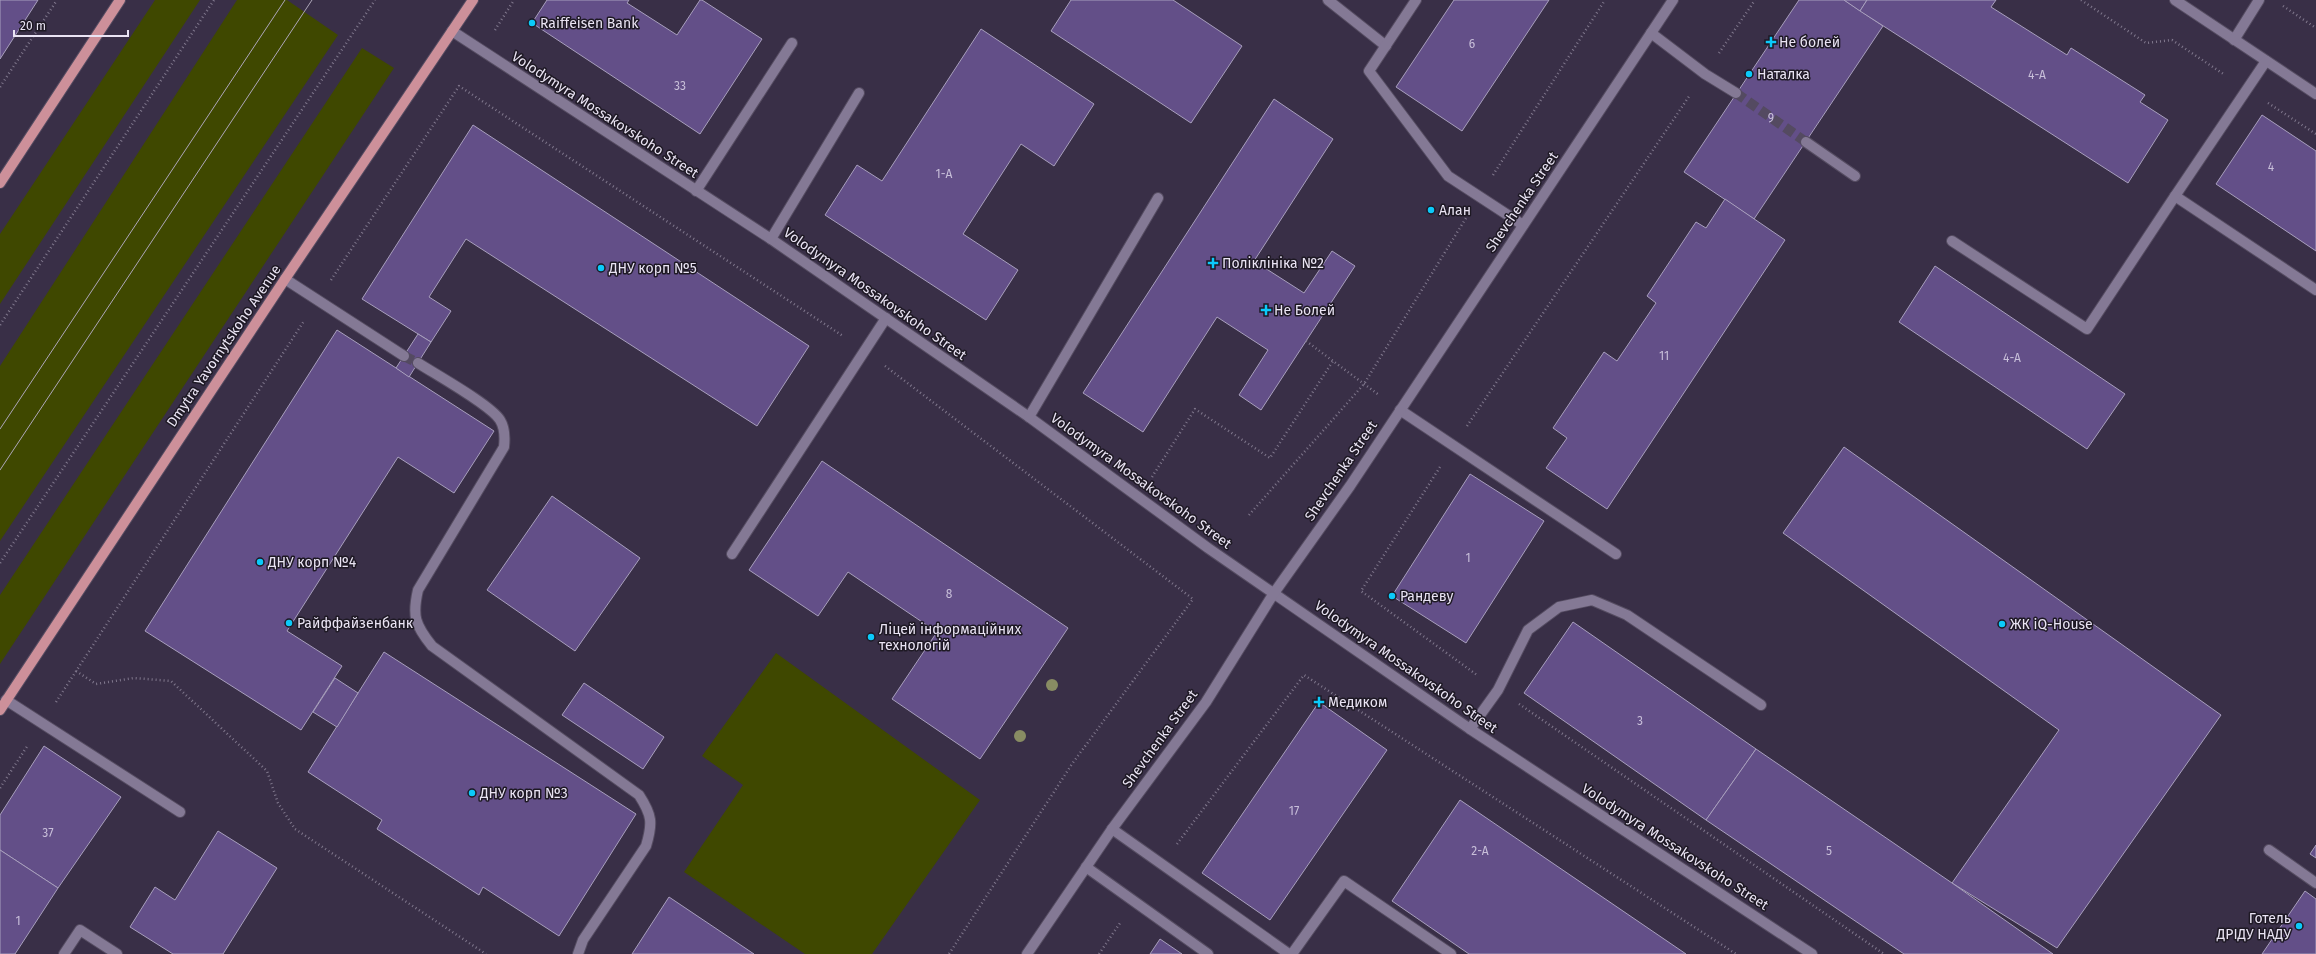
<svg xmlns="http://www.w3.org/2000/svg" width="2316" height="954" font-family="'Fira Sans',sans-serif">
	<rect width="100%" height="100%" fill="#392f47"/>
	<g fill="#3f4800">
		<path d="M155 0H200L0 304V234Z"/>
		<path d="M237 0H287L338 35 0 541V366Z"/>
		<path d="M362 48 394 68 0 664V595Z"/>
		<path d="M776 653 980 800 872 954H805L684 872 743 785 702 756Z"/>
	</g>
	<g fill="#634f88" stroke="#a89fbd">
		<path d="M0 0H38L0 59Z"/>
		<path d="M547 0H629L627 3 677 35 700 0H702L762 39 700 134 532 23Z"/>
		<path d="M1071 0H1173L1242 46 1191 123 1051 31Z"/>
		<path d="M1454 0H1549L1462 131 1396 87Z"/>
		<path d="M1799 0H1844L1883 26 1754 219 1684 172Z"/>
		<path d="M1844 0H1867L1860 11Z"/>
		<path d="M1867 0H1996L1991 7 2067 55 2071 48 2145 95 2140 102 2168 120 2128 183 1860 11Z"/>
		<path d="M981 29 1094 104 1054 166 1021 144 963 234 1018 270 986 320 825 215 857 165 882 181Z"/>
		<path d="M1274 99 1333 139 1254 261 1304 293 1332 251 1355 266 1261 410 1239 395 1268 350 1217 317 1143 432 1083 393Z"/>
		<path d="M2262 115 2316 151V251L2216 184Z"/>
		<path d="M473 125 809 346 757 426 466 239 429 297 451 311 431 342 362 299Z"/>
		<path d="M1725 199 1785 240 1607 509 1546 468 1567 438 1553 428 1604 352 1617 361 1656 303 1647 296 1696 222 1706 228Z"/>
		<path d="M1935 266 2125 394 2087 449 1899 322Z"/>
		<path d="M337 330 494 431 454 493 398 457 287 631 342 666 301 730 145 631Z"/>
		<path d="M418 334 431 342 409 377 396 368Z"/>
		<path d="M1844 447 2221 715 2057 948 1952 883 2059 730 1783 533Z"/>
		<path d="M822 461 1068 628 980 759 892 699 937 632 848 572 818 616 749 570Z"/>
		<path d="M1470 474 1544 521 1466 643 1392 596Z"/>
		<path d="M552 496 640 558 575 651 487 590Z"/>
		<path d="M1573 622 1756 749 1706 820 1524 693Z"/>
		<path d="M384 652 636 814 559 936 483 887 479 895 377 829 382 820 308 772Z"/>
		<path d="M335 678 358 693 337 727 313 712Z"/>
		<path d="M584 683 664 737 643 769 562 715Z"/>
		<path d="M1319 702 1387 750 1270 920 1202 873Z"/>
		<path d="M44 746 121 797 58 888 0 850V815Z"/>
		<path d="M1756 749 1952 883 2053 954H1904L1706 820Z"/>
		<path d="M1460 800 1686 954H1469L1392 901Z"/>
		<path d="M218 831 277 868 223 954H173L130 927 155 887 175 900Z"/>
		<path d="M2316 845V858L2310 854Z"/>
		<path d="M0 850 58 888 15 954H0Z"/>
		<path d="M2305 891 2316 899V954H2262Z"/>
		<path d="M669 897 754 954H632Z"/>
		<path d="M1160 939 1182 954H1150Z"/>
	</g>
	<g fill="none" stroke-linecap="round" stroke-linejoin="round">
		<g stroke="#544a61" stroke-width="10" stroke-dasharray="10 5" stroke-linecap="butt">
			<path d="M1736 93 1806 142"/>
			<path d="M404 356 418 363"/>
		</g>
		<defs>
			<g id="minor">
				<path d="M1328 0 1386 46"/>
				<path d="M1416 0 1369 71 1448 176 1523 225"/>
				<path d="M2175 0 2316 94"/>
				<path d="M452 31 771 239 1029 417 1208 548 1470 729 1812 954"/>
				<path d="M1651 33 1705 74 1736 93"/>
				<path d="M2234 40 2259 0"/>
				<path d="M2266 61 2175 196 2316 290"/>
				<path d="M1806 142 1855 176"/>
				<path d="M696 191 792 43"/>
				<path d="M771 239 859 93"/>
				<path d="M1952 241 2087 329 2175 196"/>
				<path d="M285 279 404 356"/>
				<path d="M418 363C435 374 491 405 500 420 505 428 505 438 504 447L418 590C412 616 415 625 432 646L639 795C652 815 653 823 646 846L583 940 578 954"/>
				<path d="M1400 410 1616 554"/>
				<path d="M1029 417 1158 198"/>
				<path d="M732 554 886 318"/>
				<path d="M6 700 180 812"/>
				<path d="M1470 729 1498 690 1528 630 1559 607 1592 600 1627 615 1761 705"/>
				<path d="M1112 829 1289 954"/>
				<path d="M2269 850 2316 883"/>
				<path d="M1086 867 1208 954"/>
				<path d="M64 954 80 930 117 954"/>
				<path d="M1027 954 1112 829 1206 702 1274 593 1350 486 1673 0"/>
				<path d="M1292 954 1344 881 1451 954"/>
			</g>
			<g id="major">
				<path d="M0 183 120 0"/>
				<path d="M0 710 285 279 473 0"/>
			</g>
		</defs>
		<use href="#minor" stroke="#554c61" stroke-width="12"/>
		<use href="#major" stroke="#554c61" stroke-width="12"/>
		<g stroke="#80788d" stroke-width="2.5" stroke-dasharray="1 3" stroke-linecap="butt">
			<path d="M2081 0 2146 43 2172 40 2225 75"/>
			<path d="M2283 6 2316 28"/>
			<path d="M495 30 514 0"/>
			<path d="M1719 53 1755 0"/>
			<path d="M0 87 57 0"/>
			<path d="M2268 103 2316 134"/>
			<path d="M1493 175 1605 0"/>
			<path d="M331 280 459 86 843 336"/>
			<path d="M0 325 214 0"/>
			<path d="M1306 341 1379 395"/>
			<path d="M885 366 1193 599 1072 764 949 954"/>
			<path d="M1467 426 1690 95"/>
			<path d="M1440 467 1361 591 1477 675"/>
			<path d="M1152 477 1195 409 1270 458 1333 361"/>
			<path d="M1249 515 1364 384 1466 218"/>
			<path d="M0 563 375 0"/>
			<path d="M76 671 96 684 134 678 171 681 267 771 278 803 295 829 486 954"/>
			<path d="M56 702 304 321"/>
			<path d="M1519 704 1884 954"/>
			<path d="M0 788 28 745"/>
			<path d="M1177 844 1304 675 1736 954"/>
			<path d="M1099 954 1120 923"/>
		</g>
		<use href="#minor" stroke="#847995" stroke-width="10"/>
		<use href="#major" stroke="#cd909a" stroke-width="10"/>
		<g stroke="#ada6b8" stroke-width="1">
			<path d="M0 429 285 0"/>
			<path d="M0 470 312 0"/>
		</g>
	</g>
	<g fill="#888c63">
		<circle cx="1052" cy="685" r="6"/>
		<circle cx="1020" cy="736" r="6"/>
	</g>
	<g fill="#0bcafa" stroke="#1e1924" stroke-width="1.5">
		<circle cx="532" cy="23" r="4"/>
		<path d="M1769 36h4v4h4v4h-4v4h-4v-4h-4v-4h4z"/>
		<circle cx="1749" cy="74" r="4"/>
		<circle cx="1431" cy="210" r="4"/>
		<path d="M1211 257h4v4h4v4h-4v4h-4v-4h-4v-4h4z"/>
		<circle cx="601" cy="268" r="4"/>
		<path d="M1264 304h4v4h4v4h-4v4h-4v-4h-4v-4h4z"/>
		<circle cx="260" cy="562" r="4"/>
		<circle cx="1392" cy="596" r="4"/>
		<circle cx="289" cy="623" r="4"/>
		<circle cx="2002" cy="624" r="4"/>
		<circle cx="871" cy="637" r="4"/>
		<path d="M1317 696h4v4h4v4h-4v4h-4v-4h-4v-4h4z"/>
		<circle cx="472" cy="793" r="4"/>
		<circle cx="2299" cy="926" r="4"/>
	</g>
	<g text-anchor="middle" dominant-baseline="central" stroke-width="3" stroke-linejoin="round" paint-order="stroke">
		<g font-size="12" fill="#c8bfd9">
			<text x="1472" y="44">6</text>
			<text x="2037" y="75">4-А</text>
			<text x="680" y="86">33</text>
			<text x="1771" y="118">9</text>
			<text x="2271" y="167">4</text>
			<text x="944" y="174">1-А</text>
			<text x="1664" y="356">11</text>
			<text x="2012" y="358">4-А</text>
			<text x="1468" y="558">1</text>
			<text x="949" y="594">8</text>
			<text x="1640" y="721">3</text>
			<text x="1294" y="811">17</text>
			<text x="48" y="833">37</text>
			<text x="1480" y="851">2-А</text>
			<text x="1829" y="851">5</text>
			<text x="18" y="921">1</text>
		</g>
		<g font-size="14" fill="#eae4f4" stroke="#1e1924" text-anchor="start">
			<text x="540" y="23">Raiffeisen Bank</text>
			<text x="1779" y="42">Не болей</text>
			<text x="1757" y="74">Наталка</text>
			<text x="1439" y="210">Алан</text>
			<text x="1222" y="263">Поліклініка №2</text>
			<text x="609" y="268">ДНУ корп №5</text>
			<text x="1274" y="310">Не Болей</text>
			<text x="268" y="562">ДНУ корп №4</text>
			<text x="1400" y="596">Рандеву</text>
			<text x="297" y="623">Райффайзенбанк</text>
			<text x="2010" y="624">ЖК iQ-House</text>
			<text x="879" y="629">Ліцей інформаційних<tspan x="879" dy="16">технологій</tspan></text>
			<text x="1328" y="702">Медиком</text>
			<text x="480" y="793">ДНУ корп №3</text>
			<text x="2291" y="918" text-anchor="end">Готель<tspan x="2291" dy="16">ДРІДУ НАДУ</tspan></text>
		</g>
		<g font-size="14" fill="#eae4f4" stroke="#1e1924">
			<text transform="translate(605 115) rotate(33)">Volodymyra Mossakovskoho Street</text>
			<text transform="translate(1522 202) rotate(-56)">Shevchenka Street</text>
			<text transform="translate(875 294) rotate(35)">Volodymyra Mossakovskoho Street</text>
			<text transform="translate(224 346) rotate(-56)">Dmytra Yavornytskoho Avenue</text>
			<text transform="translate(1341 471) rotate(-56)">Shevchenka Street</text>
			<text transform="translate(1141 481) rotate(36)">Volodymyra Mossakovskoho Street</text>
			<text transform="translate(1406 667) rotate(35)">Volodymyra Mossakovskoho Street</text>
			<text transform="translate(1160 739) rotate(-54)">Shevchenka Street</text>
			<text transform="translate(1675 847) rotate(33)">Volodymyra Mossakovskoho Street</text>
		</g>
	</g>
	<path d="M14 30v6h114v-6" fill="none" stroke="#eae4f4" stroke-width="2"/>
	<text x="20" y="30" font-size="12" fill="#eae4f4" stroke="#1e1924" stroke-width="3" paint-order="stroke">20 m</text>
</svg>
